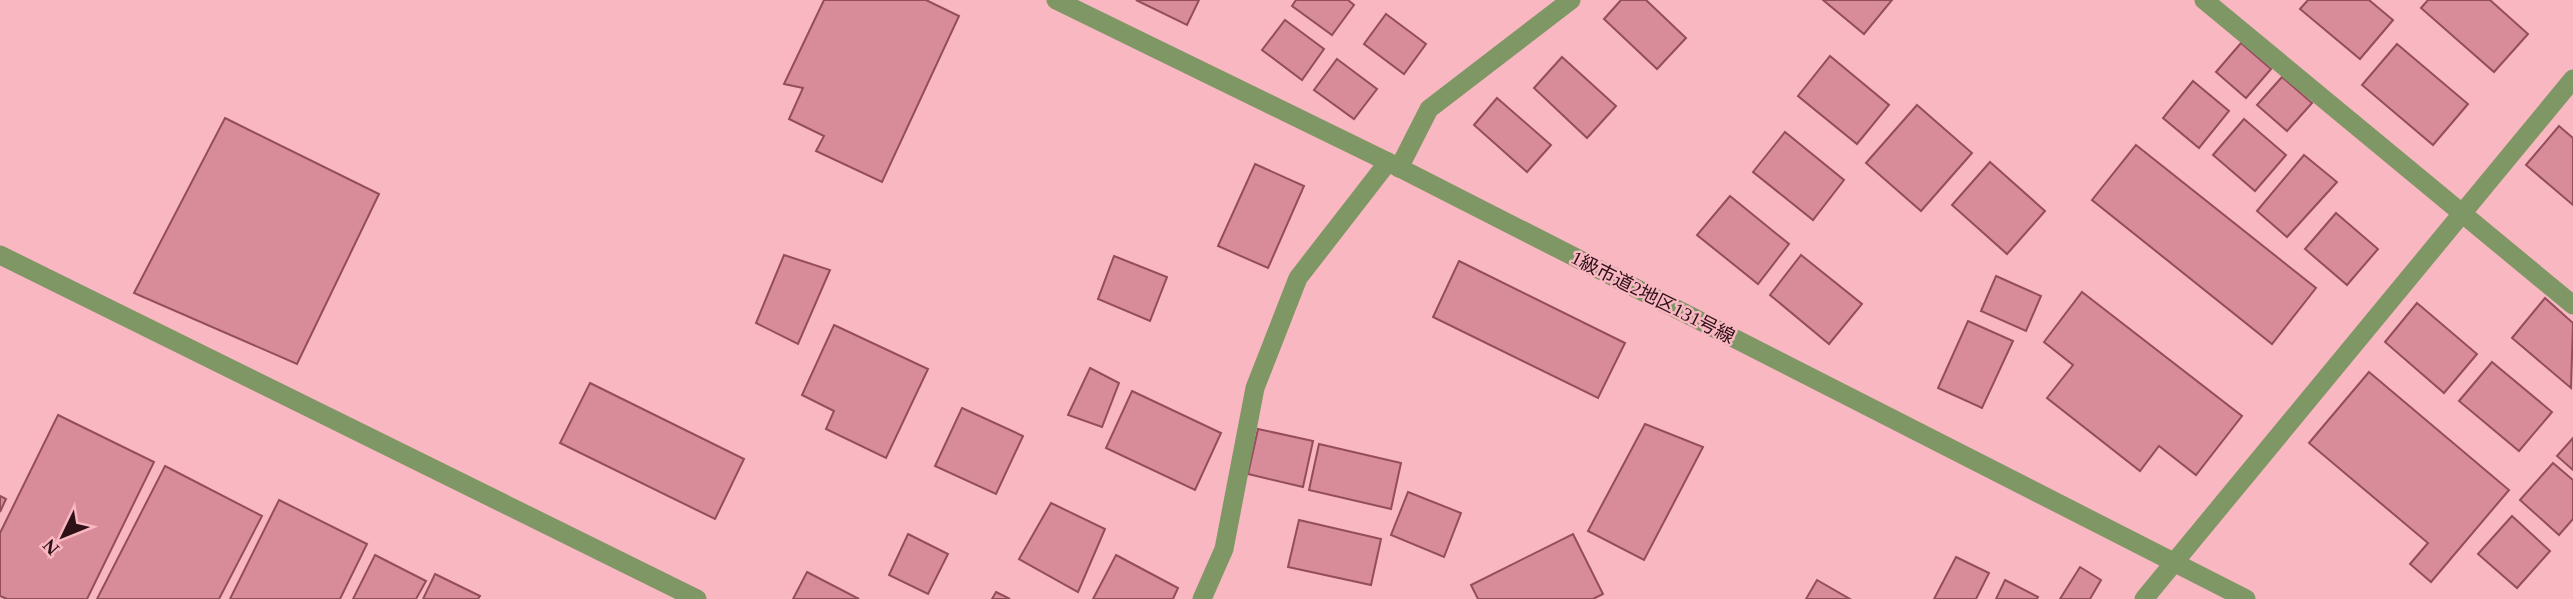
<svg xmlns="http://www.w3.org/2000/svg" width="2573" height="599" font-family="'Times New Roman','Noto Sans JP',serif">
	<rect width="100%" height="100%" fill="#f8b7c1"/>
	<g fill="#d88b98" stroke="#934d5b" stroke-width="2">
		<path d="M824 0H926L959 16 882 182 816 151 824 136 789 119 803 88 784 84Z"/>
		<path d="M1136 0H1199L1187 25Z"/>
		<path d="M1296 0H1348L1354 5 1332 35 1292 6Z"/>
		<path d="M1621 0H1646L1686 38 1657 69 1604 19Z"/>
		<path d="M1823 0H1892L1864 34Z"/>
		<path d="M2308 0H2369L2393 20 2360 59 2300 9Z"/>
		<path d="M2428 0H2490L2528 34 2494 72 2421 8Z"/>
		<path d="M1386 14 1426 44 1404 74 1364 44Z"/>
		<path d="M1285 20 1324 49 1302 80 1262 50Z"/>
		<path d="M2241 43 2271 69 2246 98 2216 72Z"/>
		<path d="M2397 44 2468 104 2433 145 2362 85Z"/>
		<path d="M1830 56 1889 105 1857 144 1798 96Z"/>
		<path d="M1562 57 1616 106 1587 138 1534 88Z"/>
		<path d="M1337 59 1377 89 1354 119 1314 90Z"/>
		<path d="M2282 77 2312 103 2287 131 2257 105Z"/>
		<path d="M2193 81 2229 111 2199 148 2163 118Z"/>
		<path d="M1497 98 1551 145 1527 172 1474 125Z"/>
		<path d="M1917 105 1972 153 1921 211 1866 163Z"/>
		<path d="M225 118 379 194 297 364 134 293Z"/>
		<path d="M2244 119 2286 155 2255 191 2213 155Z"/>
		<path d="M2559 126 2573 138V205L2526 165Z"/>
		<path d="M1785 132 1844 180 1813 220 1753 172Z"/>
		<path d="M2136 145 2316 288 2272 344 2092 200Z"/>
		<path d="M2304 155 2337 182 2287 237 2257 211Z"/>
		<path d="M1990 162 2045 211 2007 254 1952 205Z"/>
		<path d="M1255 164 1304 186 1268 268 1218 246Z"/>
		<path d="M1730 196 1789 244 1758 284 1697 235Z"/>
		<path d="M2336 213 2378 249 2347 285 2305 249Z"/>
		<path d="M784 255 830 270 798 344 756 323Z"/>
		<path d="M1801 255 1862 304 1829 344 1770 295Z"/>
		<path d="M1114 256 1167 277 1150 321 1098 299Z"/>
		<path d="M1459 261 1625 343 1598 398 1433 317Z"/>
		<path d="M1996 276 2041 296 2026 331 1981 311Z"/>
		<path d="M2082 292 2242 416 2196 475 2159 446 2140 471 2047 398 2073 365 2044 342Z"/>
		<path d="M2545 298 2573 323 2571 388 2512 338Z"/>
		<path d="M2417 303 2477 354 2444 393 2385 342Z"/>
		<path d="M1968 321 2013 341 1982 408 1938 388Z"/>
		<path d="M834 325 928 369 886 458 826 429 834 411 802 395Z"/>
		<path d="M2492 362 2552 412 2519 451 2459 401Z"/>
		<path d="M1090 368 1119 383 1102 427 1068 415Z"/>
		<path d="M2369 372 2509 490 2431 582 2410 564 2428 543 2309 443Z"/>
		<path d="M590 383 744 459 715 519 560 443Z"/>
		<path d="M1132 391 1221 433 1195 490 1106 448Z"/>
		<path d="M962 408 1023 436 996 494 935 466Z"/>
		<path d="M58 415 154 462 87 599H7L0 596V533Z"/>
		<path d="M1645 424 1703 447 1644 560 1588 531Z"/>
		<path d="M1258 429 1313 441 1303 487 1248 474Z"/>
		<path d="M2573 438V470L2557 456Z"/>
		<path d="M1319 444 1401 463 1391 509 1309 490Z"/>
		<path d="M2553 463 2573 480V519L2559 535 2520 500Z"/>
		<path d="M165 466 262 516 219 599H97Z"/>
		<path d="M1408 492 1461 513 1444 557 1391 535Z"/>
		<path d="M0 496 6 499 0 512Z"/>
		<path d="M279 500 367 544 340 599H230Z"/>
		<path d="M1051 503 1105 529 1078 592 1019 559Z"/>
		<path d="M2512 516 2550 551 2517 588 2478 554Z"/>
		<path d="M1299 520 1381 539 1371 585 1288 567Z"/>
		<path d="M908 534 948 554 928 594 889 575Z"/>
		<path d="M1573 534 1603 594 1593 599H1478L1471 585Z"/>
		<path d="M375 555 426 581 416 599H353Z"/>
		<path d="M1116 555 1178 588 1173 599H1093Z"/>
		<path d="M1956 557 1989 573 1976 599H1934Z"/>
		<path d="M2080 567 2101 580 2090 599H2060Z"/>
		<path d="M807 572 859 599H793Z"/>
		<path d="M435 574 480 596 478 599H423Z"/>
		<path d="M1817 580 1850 599H1806Z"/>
		<path d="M2005 580 2038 597 2037 599H1996Z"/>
		<path d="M996 592 1010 599H992Z"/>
	</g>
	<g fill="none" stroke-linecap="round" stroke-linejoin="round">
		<g stroke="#7f9665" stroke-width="19">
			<path d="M2204 0 2573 305"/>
			<path d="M1399 168 1429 109 1571 0"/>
			<path d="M0 255 697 599"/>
			<path d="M1202 599 1224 549 1255 388 1298 278 1388 162"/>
			<path d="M2144 599 2573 79"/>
		</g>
		<path stroke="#7f9665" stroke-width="19" d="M1056 0 1388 162 2246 599"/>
	</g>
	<g text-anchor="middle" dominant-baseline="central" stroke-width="5" stroke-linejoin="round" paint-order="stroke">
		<g font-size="19" fill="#2d1117" stroke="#f8b7c1">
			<text transform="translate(1653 297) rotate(27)">1級市道2地区131号線</text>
		</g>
	</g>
	<g transform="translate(63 536) rotate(227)" stroke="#f8b7c1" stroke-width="5" paint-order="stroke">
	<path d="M0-5L12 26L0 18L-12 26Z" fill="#2d1117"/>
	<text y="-10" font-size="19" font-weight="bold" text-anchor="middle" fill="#2d1117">N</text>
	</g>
</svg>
